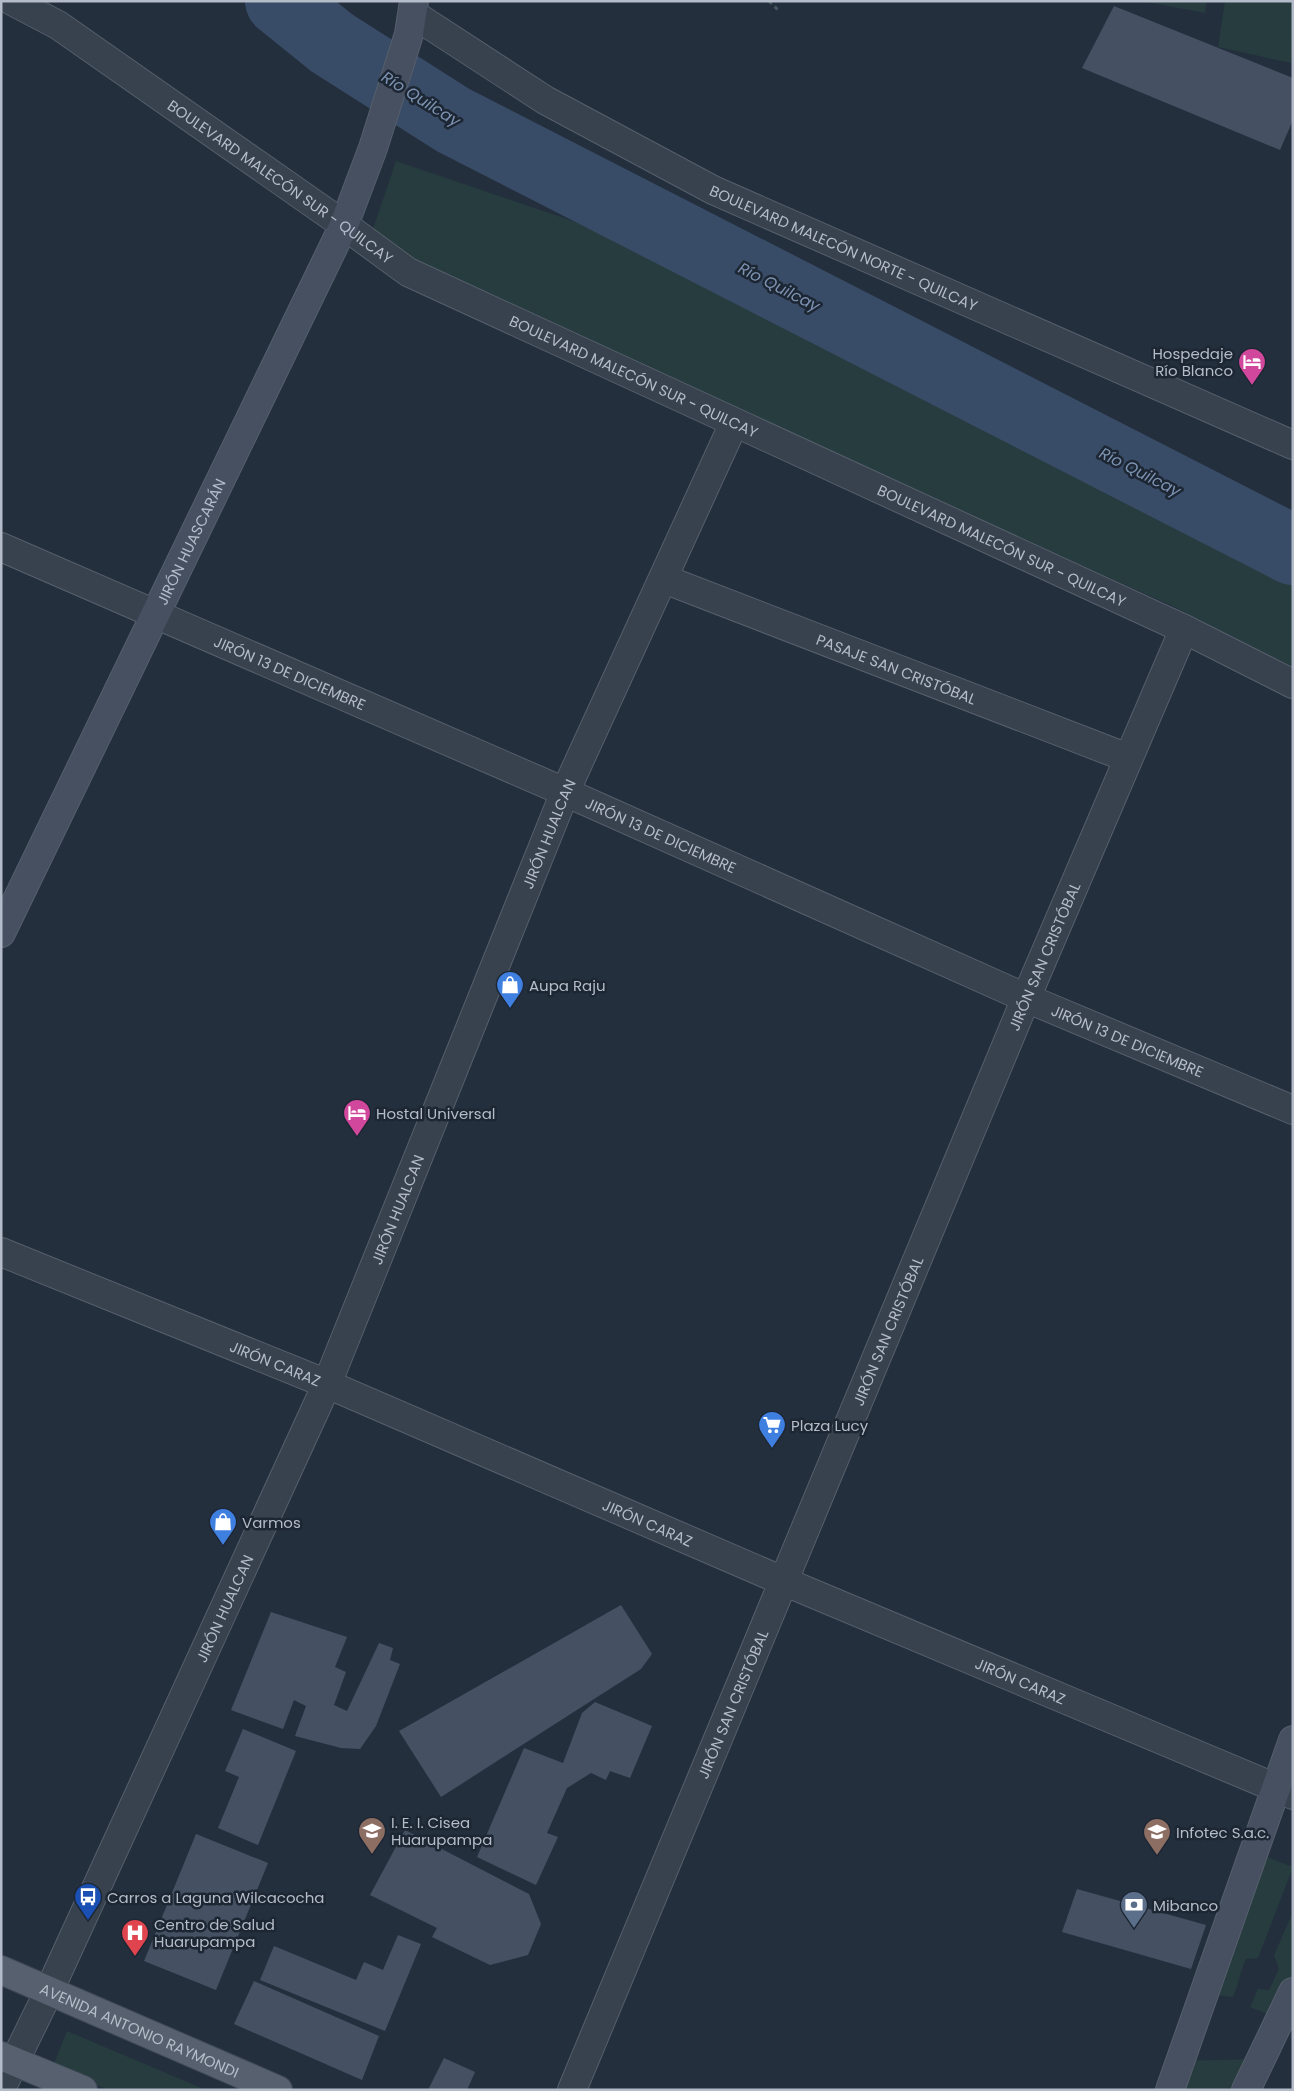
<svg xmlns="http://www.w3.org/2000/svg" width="1294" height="2091" font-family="Poppins,sans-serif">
	<rect width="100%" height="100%" fill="#242f3e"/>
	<g fill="#263c3f">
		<path d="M1142 1H1207L1205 13Z"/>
		<path d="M1225 1H1293L1291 63 1218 47Z"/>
		<path d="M396 161 599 230 1293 569V670L1175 607 739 413 415 265 372 232Z"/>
		<path d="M1256 1853 1293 1867 1258 1958 1246 1959C1240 1972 1239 1984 1233 1997L1207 1994Z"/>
		<path d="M1293 1912V1987L1277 2018 1250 2007 1258 1989 1269 1990 1279 1969 1274 1955Z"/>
		<path d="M67 2031 206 2090H108L53 2066Z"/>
		<path d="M1258 2059 1242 2090H1173L1181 2061Z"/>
	</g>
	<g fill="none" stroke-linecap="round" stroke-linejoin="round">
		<path stroke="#394c67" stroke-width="70" d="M280 1 332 43 453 120 1293 550"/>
	</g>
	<g fill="#455162">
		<path d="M1114 6 1293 78V120L1280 150 1082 68Z"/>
		<path d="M621 1605 652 1654 641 1669 441 1797 399 1731Z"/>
		<path d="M271 1612 347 1637 335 1667 346 1672 334 1705 347 1711 379 1643 393 1648 390 1660 400 1664 376 1726 360 1749 341 1748 295 1736 306 1706 294 1700 283 1729 231 1710Z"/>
		<path d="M595 1702 652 1726 630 1778 610 1771 606 1780 591 1773 567 1788 547 1833 558 1837 536 1885 477 1857 524 1748 563 1763 582 1713Z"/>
		<path d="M243 1729 296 1751 258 1845 218 1828 239 1777 225 1771Z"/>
		<path d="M405 1830 529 1894 541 1924 528 1955 490 1965 432 1937 437 1928 370 1895Z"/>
		<path d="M196 1834 268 1863 216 1990 144 1961Z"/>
		<path d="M1077 1889 1206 1925 1191 1969 1062 1932Z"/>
		<path d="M398 1935 421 1944 385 2031 260 1980 274 1946 356 1980 364 1962 383 1970Z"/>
		<path d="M254 1981 379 2036 362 2080 234 2024Z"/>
		<path d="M444 2058 475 2072 467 2090H428Z"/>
	</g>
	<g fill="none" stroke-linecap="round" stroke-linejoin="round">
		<defs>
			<g id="street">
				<path id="s1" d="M12 1 58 25 344 225 408 272 1184 629 1293 684"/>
				<path id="s2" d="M413 14 545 100 713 190 1293 445"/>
				<path id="s3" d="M1 547 565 792 1026 998 1293 1110"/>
				<path id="s4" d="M664 579 1128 758"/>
				<path id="s5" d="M1 1252 327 1384 783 1581 1293 1795"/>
				<path id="s6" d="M1 2089 49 1991 327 1384 565 792 734 423"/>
				<path id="s7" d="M572 2090 1026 998 1184 629"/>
			</g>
			<g id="secondary">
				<path id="s8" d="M1 933 344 225 373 148 409 34 414 1"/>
				<path d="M1170 2090 1293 1740"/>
				<path d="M1246 2090 1293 1992"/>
			</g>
			<g id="primary">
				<path id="s9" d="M1 1970 278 2090"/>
				<path d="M1 2056 83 2090"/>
			</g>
		</defs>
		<use href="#street" stroke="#565f6c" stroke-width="30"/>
		<use href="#secondary" stroke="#565f6c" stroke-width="30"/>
		<use href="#primary" stroke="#414a57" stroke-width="30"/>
		<path stroke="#44595c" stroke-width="3" stroke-dasharray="4 4" stroke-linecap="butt" d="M769 1 778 10"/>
		<use href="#street" stroke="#38414e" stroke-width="28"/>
		<use href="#secondary" stroke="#465061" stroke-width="28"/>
		<use href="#primary" stroke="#56606e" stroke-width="28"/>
	</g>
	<defs>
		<symbol id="hotel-pin" viewBox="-11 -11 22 30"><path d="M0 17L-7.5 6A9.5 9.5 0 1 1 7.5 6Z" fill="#d1479c" stroke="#1d2633"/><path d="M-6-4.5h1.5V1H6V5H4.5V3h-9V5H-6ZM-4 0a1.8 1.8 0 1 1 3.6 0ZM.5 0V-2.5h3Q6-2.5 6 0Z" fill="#fff"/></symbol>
		<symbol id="shop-pin" viewBox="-11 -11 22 30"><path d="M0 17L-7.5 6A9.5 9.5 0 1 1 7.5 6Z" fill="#3f7fe0" stroke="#1d2633"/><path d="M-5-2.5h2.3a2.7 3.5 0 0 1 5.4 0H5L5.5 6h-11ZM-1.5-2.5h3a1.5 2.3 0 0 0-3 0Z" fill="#fff"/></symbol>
		<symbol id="supermarket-pin" viewBox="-11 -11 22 30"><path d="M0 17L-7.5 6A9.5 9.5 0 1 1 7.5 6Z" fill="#3f7fe0" stroke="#1d2633"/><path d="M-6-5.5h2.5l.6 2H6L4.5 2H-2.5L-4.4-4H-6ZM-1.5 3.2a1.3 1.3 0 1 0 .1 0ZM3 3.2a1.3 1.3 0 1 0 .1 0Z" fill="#fff"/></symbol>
		<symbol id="school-pin" viewBox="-11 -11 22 30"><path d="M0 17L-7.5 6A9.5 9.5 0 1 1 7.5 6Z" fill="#8d6e63" stroke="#1d2633"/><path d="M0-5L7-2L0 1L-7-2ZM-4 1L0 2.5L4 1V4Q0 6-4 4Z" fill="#fff"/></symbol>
		<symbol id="bus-pin" viewBox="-11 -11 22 30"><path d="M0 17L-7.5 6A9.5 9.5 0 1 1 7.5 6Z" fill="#1a4fb4" stroke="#1d2633"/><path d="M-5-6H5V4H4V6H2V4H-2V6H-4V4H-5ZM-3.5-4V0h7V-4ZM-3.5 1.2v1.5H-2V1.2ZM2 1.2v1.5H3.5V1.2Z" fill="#fff"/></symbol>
		<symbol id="bank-pin" viewBox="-11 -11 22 30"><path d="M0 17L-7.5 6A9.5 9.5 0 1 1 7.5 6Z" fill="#5c6f8a" stroke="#1d2633"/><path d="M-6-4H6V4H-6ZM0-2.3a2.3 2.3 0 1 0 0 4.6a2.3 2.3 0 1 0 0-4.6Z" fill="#fff"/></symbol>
		<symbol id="hospital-pin" viewBox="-11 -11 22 30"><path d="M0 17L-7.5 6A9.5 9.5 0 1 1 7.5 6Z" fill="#e0444e" stroke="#1d2633"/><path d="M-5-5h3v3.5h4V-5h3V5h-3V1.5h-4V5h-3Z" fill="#fff"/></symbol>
	</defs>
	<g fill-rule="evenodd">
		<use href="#hotel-pin" x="1236" y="346" width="32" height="43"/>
		<use href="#shop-pin" x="494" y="969" width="32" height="43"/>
		<use href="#hotel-pin" x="341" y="1097" width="32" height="43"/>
		<use href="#supermarket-pin" x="756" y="1409" width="32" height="43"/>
		<use href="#shop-pin" x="207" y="1506" width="32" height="43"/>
		<use href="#school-pin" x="356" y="1815" width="32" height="43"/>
		<use href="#school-pin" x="1141" y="1816" width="32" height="43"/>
		<use href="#bus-pin" x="72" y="1881" width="32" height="43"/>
		<use href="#bank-pin" x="1118" y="1889" width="32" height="43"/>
		<use href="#hospital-pin" x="119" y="1917" width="32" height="43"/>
	</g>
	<g text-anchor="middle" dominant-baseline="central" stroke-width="5" stroke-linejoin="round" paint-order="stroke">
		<g font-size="15" fill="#b4bcc9" stroke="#1d2633">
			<text stroke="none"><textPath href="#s1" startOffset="324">BOULEVARD MALECÓN SUR - QUILCAY</textPath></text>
			<text stroke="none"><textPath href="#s2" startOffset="491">BOULEVARD MALECÓN NORTE - QUILCAY</textPath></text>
			<text stroke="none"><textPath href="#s1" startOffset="729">BOULEVARD MALECÓN SUR - QUILCAY</textPath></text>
			<text stroke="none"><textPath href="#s8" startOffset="435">JIRÓN HUASCARÁN</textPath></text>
			<text stroke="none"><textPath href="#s1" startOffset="1134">BOULEVARD MALECÓN SUR - QUILCAY</textPath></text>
			<text stroke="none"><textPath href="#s4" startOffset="249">PASAJE SAN CRISTÓBAL</textPath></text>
			<text stroke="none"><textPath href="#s3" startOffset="315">JIRÓN 13 DE DICIEMBRE</textPath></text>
			<text stroke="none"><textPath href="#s6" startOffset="1370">JIRÓN HUALCAN</textPath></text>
			<text stroke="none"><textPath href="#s3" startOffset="720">JIRÓN 13 DE DICIEMBRE</textPath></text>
			<text stroke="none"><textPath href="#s7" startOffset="1228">JIRÓN SAN CRISTÓBAL</textPath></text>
			<text stroke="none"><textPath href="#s3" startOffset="1230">JIRÓN 13 DE DICIEMBRE</textPath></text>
			<text stroke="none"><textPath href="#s6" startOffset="965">JIRÓN HUALCAN</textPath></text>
			<text stroke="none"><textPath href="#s7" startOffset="822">JIRÓN SAN CRISTÓBAL</textPath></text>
			<text stroke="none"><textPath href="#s5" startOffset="296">JIRÓN CARAZ</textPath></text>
			<text stroke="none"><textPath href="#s5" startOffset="701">JIRÓN CARAZ</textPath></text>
			<text stroke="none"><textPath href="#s6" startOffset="530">JIRÓN HUALCAN</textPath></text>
			<text stroke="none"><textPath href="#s5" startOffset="1106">JIRÓN CARAZ</textPath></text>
			<text stroke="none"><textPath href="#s7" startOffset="418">JIRÓN SAN CRISTÓBAL</textPath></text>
			<text stroke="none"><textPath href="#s9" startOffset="151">AVENIDA ANTONIO RAYMONDI</textPath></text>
		</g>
		<g font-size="15" fill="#b4bcc9" stroke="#1d2633" text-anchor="start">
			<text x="1233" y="353" text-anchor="end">Hospedaje<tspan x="1233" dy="17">Río Blanco</tspan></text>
			<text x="529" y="985">Aupa Raju</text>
			<text x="376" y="1113">Hostal Universal</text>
			<text x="791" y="1425">Plaza Lucy</text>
			<text x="242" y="1522">Varmos</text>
			<text x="391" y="1822">I. E. I. Cisea<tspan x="391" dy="17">Huarupampa</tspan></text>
			<text x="1176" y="1832">Infotec S.a.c.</text>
			<text x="107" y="1897">Carros a Laguna Wilcacocha</text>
			<text x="1153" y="1905">Mibanco</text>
			<text x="154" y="1924">Centro de Salud<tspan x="154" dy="17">Huarupampa</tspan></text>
		</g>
		<g font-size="16" font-style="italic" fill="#7c92b1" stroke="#1d2633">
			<text transform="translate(421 99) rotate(32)">Río Quilcay</text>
			<text transform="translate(779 287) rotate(27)">Río Quilcay</text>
			<text transform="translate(1140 472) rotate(27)">Río Quilcay</text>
		</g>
	</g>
	<rect width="1294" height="2091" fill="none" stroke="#b4bcc9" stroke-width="5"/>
</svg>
